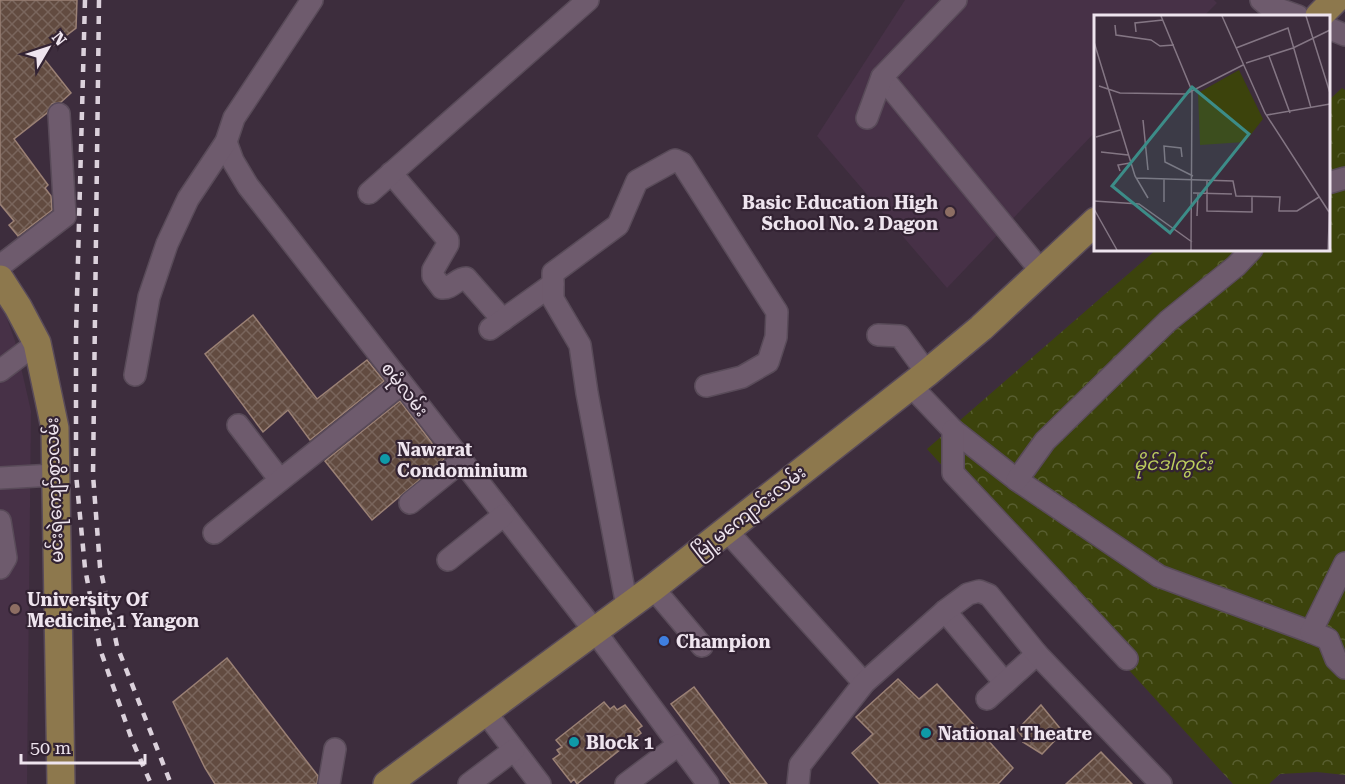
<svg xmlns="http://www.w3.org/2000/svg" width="1345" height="784" font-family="'Roboto Serif','Noto Sans Myanmar',serif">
	<defs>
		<pattern id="park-crowns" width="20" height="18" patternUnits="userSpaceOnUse" patternTransform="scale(1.5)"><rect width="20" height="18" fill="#3c430c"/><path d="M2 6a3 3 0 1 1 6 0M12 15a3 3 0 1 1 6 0" fill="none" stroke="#585e30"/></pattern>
		<pattern id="building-cross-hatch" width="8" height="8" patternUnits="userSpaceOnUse" patternTransform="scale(1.5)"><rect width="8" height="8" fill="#624b40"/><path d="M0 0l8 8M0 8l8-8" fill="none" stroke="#79655c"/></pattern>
	</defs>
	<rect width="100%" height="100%" fill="#3d2d3d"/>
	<g fill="#473147">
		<path d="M905 0H1214L1217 3 1204 16H1096V131L947 288 817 136Z"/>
		<path d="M0 299 15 341 31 411 27 784H0Z"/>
	</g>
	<path fill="url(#park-crowns)" d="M1342 88 1345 90V775L1317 772 1280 774 1269 784H1233L927 449 1157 249H1328L1329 100Z"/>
	<g fill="url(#building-cross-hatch)" stroke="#9b8175" stroke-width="1.5">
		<path d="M0 0H77L76 28 41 55 71 93 61 102 52 104 47 113 14 139 48 185 45 188 51 196 52 210 18 236 9 225 14 221 0 204Z"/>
		<path d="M253 315 317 399 367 360 384 381 310 440 288 410 263 432 205 354Z"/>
		<path d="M400 401 444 459 372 520 325 461Z"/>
		<path d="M227 658 318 776 317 784H215L205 768 173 702Z"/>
		<path d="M898 679 919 699 937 684 1013 768 998 784H880L852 753 873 734 856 717Z"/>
		<path d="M694 687 767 784H731L671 704Z"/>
		<path d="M604 702 610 709 614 706 617 710 625 705 642 726 638 729 641 733 577 784 574 779 571 782 553 759 560 754 557 750 562 747 556 740Z"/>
		<path d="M1041 705 1063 732 1042 754 1023 742 1025 740 1017 730Z"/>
		<path d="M1101 752 1132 784H1066Z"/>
	</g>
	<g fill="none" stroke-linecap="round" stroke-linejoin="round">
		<defs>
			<g id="minor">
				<path d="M1261 0 1267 5 1298 16"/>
				<path d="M1328 28 1345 35"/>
				<path d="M882 77 1041 271"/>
				<path d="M867 118 882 77 956 0"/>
				<path d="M226 142 233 161 248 186 594 630 708 784"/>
				<path d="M391 173 448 240V244L433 270V276L442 288C452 289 457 278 466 278L503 320"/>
				<path d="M1328 183 1345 178"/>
				<path d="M369 193 588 0"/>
				<path d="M0 266 65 216 59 114"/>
				<path d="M490 329 553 284"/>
				<path d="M878 335 900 336 927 373"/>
				<path d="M0 371 37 343"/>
				<path d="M135 375 149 297 167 244 188 199 226 142 234 118 312 0"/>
				<path d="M911 386 953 430 1017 480 1159 576 1311 632"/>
				<path d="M238 425 280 480"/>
				<path d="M953 430V473L1127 659"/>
				<path d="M0 478 54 475"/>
				<path d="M1017 480 1045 441 1168 321 1236 266 1252 249"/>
				<path d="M410 503 462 461"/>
				<path d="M0 521 6 558 0 568"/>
				<path d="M727 531 864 683"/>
				<path d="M214 533 401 384"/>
				<path d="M448 560 504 515"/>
				<path d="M1345 563 1311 632 1328 639 1336 659 1345 668"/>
				<path d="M653 588 702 646"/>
				<path d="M627 606 587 393 580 345 553 299V273L618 225 637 181 675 160 682 163 777 312 776 337 768 362 742 377 706 386"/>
				<path d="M945 611 1005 683"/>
				<path d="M987 699 1037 654"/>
				<path d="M486 713 540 784"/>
				<path d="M329 784 335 749"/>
				<path d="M469 784 514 750"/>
				<path d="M626 784 678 745"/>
				<path d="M798 784 800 765 864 683 945 611 968 594 979 591 989 595 1037 654 1161 784"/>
			</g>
			<g id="major">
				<path d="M1319 16 1335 0"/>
				<path d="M0 279 18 307 37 343 55 428 61 784"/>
				<path d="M387 784 653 588 927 373 981 328 1096 221"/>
			</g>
		</defs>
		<use href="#minor" stroke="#594b59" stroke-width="24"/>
		<use href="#major" stroke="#594b59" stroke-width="30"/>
		<use href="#minor" stroke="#6e5b6d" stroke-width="21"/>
		<use href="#major" stroke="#8d784d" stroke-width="27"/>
		<g stroke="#dbd1db" stroke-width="4.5" stroke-dasharray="8 8" stroke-linecap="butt">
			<path d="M85 0 76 334V474L85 568 100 649 132 740 151 784"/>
			<path d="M99 0 93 475 100 567 117 646 171 784"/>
		</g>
	</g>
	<g fill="#8d6e63" stroke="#332333" stroke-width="2">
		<circle cx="950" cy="212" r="6"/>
		<circle cx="15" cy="609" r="6"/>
	</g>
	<g fill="#0f9aa8" stroke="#332333" stroke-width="2">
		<circle cx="385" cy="459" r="6"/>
		<circle cx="926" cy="733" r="6"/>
		<circle cx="574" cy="742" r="6"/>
	</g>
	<circle fill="#3f7fe0" stroke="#332333" stroke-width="2" cx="664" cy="641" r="6"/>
	<g text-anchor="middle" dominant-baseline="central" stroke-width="4.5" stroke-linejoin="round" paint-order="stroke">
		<g font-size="18" font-weight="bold" fill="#eee4ee" stroke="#332333" text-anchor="start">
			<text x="938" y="202" text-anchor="end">Basic Education High<tspan x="938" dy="21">School No. 2 Dagon</tspan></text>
			<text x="397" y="449">Nawarat<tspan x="397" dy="21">Condominium</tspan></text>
			<text x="27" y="599">University Of<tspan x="27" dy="21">Medicine 1 Yangon</tspan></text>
			<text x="676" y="641">Champion</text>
			<text x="938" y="733">National Theatre</text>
			<text x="586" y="742">Block 1</text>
		</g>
		<g font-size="18" fill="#eee4ee" stroke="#332333">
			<text transform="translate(405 389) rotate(52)">စမုံလမ်း</text>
			<text transform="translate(54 490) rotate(-92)">မင်းရဲကျော်စွာလမ်း</text>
			<text transform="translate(749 512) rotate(-38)">မြို့မကျောင်းလမ်း</text>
		</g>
		<g font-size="18" font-style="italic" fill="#bcce5d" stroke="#332333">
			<text x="1173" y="463">မိုင်ဒါကွင်း</text>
		</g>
	</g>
	<g transform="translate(1094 15)">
		<rect width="236" height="236" fill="#3d2d3d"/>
		<path d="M145 55 169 104 151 127 106 130 104 78Z" fill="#3c430c"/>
		<path fill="none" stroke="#847684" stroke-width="1.5" d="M67 1 98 76 97 235M128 1 171 98 235 197M212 1 236 78M21 10 22 20 57 25 66 31 80 30M42 17 41 8 69 5M0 27 41 161 54 183M142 33 194 13 217 93M175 41 196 98M152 48 199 33 236 15M5 71 26 78 92 79 149 50M173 100 236 89M49 105 54 155M2 122 26 115M7 137 34 140M88 142 87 133 70 131 71 147 99 161M26 156 24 150 36 148M42 163 139 166 142 181 186 182 185 196H203L225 182M113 165V196L158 197V182M99 178 138 179M0 186 45 189 98 227M70 187V164M0 194 23 235M103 201 104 178M234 235 236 184"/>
		<path fill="#3c8c88" fill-opacity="0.15" stroke="#3c8c88" stroke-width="3" d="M98 72 155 119 76 218 18 171Z"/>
		<rect width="236" height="236" fill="none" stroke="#eee4ee" stroke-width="3"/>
	</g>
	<g transform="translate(48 48) rotate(51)" stroke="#332333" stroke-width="4.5" paint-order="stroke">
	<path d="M0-4.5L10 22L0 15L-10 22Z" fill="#eee4ee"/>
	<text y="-9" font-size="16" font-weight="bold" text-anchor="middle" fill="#eee4ee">N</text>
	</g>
	<path d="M21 754v9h124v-9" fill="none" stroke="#eee4ee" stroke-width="3"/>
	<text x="30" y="754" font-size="18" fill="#eee4ee" stroke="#332333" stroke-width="4.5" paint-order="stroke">50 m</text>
</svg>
